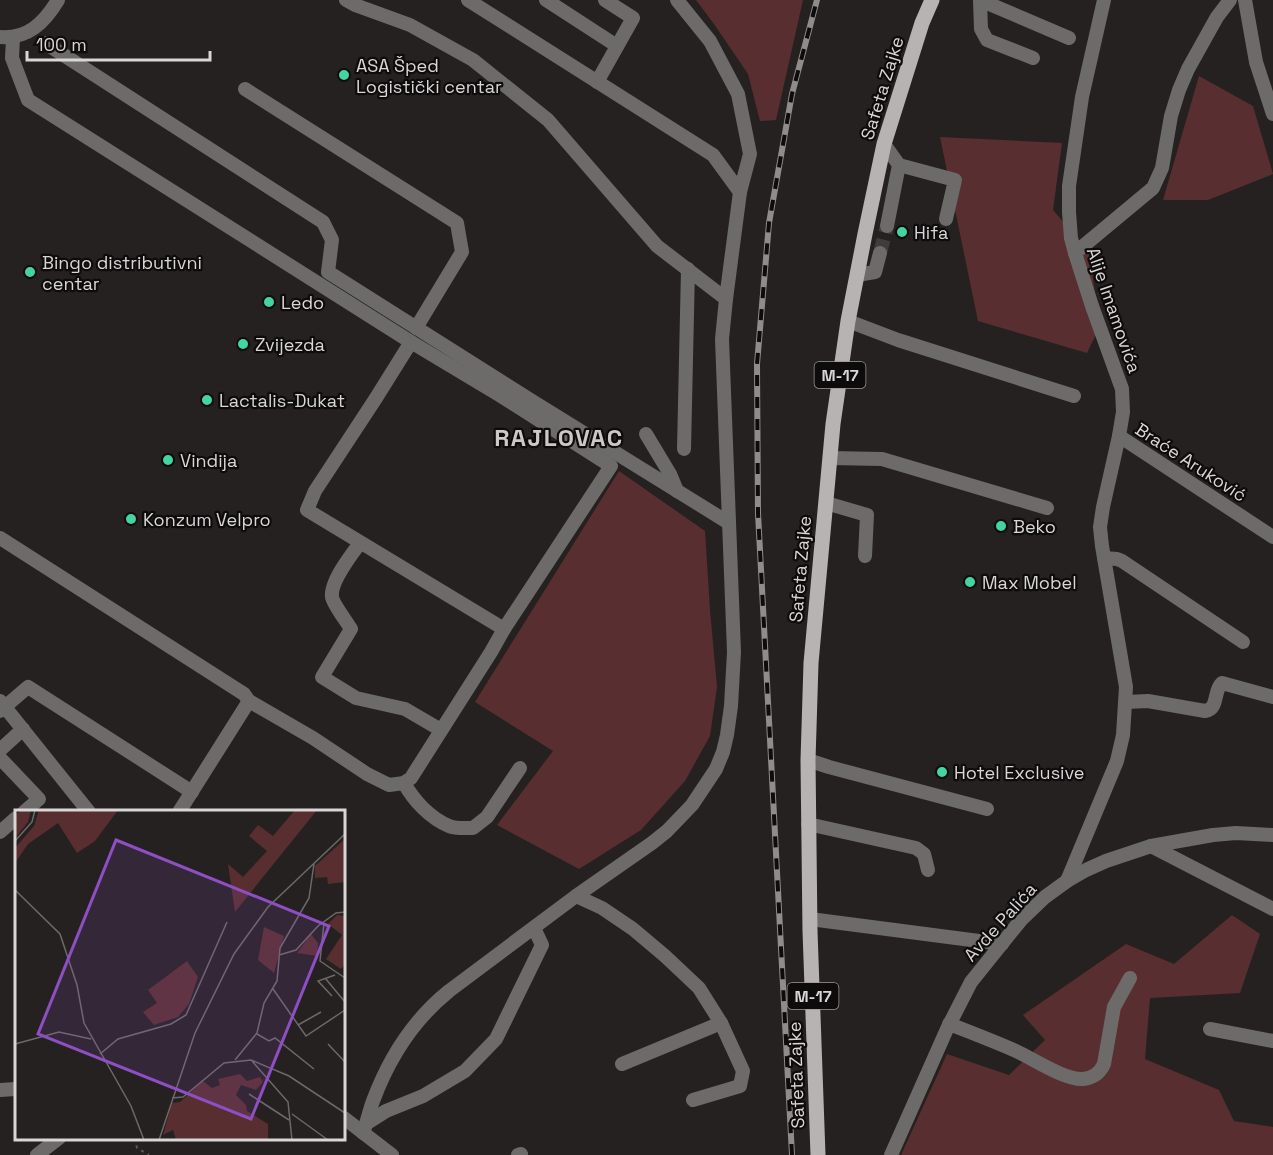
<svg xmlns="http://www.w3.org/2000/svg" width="1273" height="1155" font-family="'Space Grotesk',sans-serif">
	<rect width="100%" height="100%" fill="#252120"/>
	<g fill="#592e30">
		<path d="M696 0H803L776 120 760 121 748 74 714 24Z"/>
		<path d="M1199 76 1253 106 1273 174 1208 200H1163Z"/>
		<path d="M940 137 1062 143 1053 210 1089 252 1100 326 1087 353 978 321Z"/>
		<path d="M619 471 705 531 710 610 717 687 710 736 685 781 641 830 579 869 497 825 553 751 475 702Z"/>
		<path d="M1232 915 1260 934 1240 993 1150 998 1145 1059 1219 1090 1234 1121 1273 1127V1155H901L947 1054 1009 1075 1045 1040 1023 1015 1126 944 1174 964Z"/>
	</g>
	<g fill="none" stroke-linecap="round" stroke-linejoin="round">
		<path stroke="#403c3b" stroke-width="14" stroke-dasharray="14 7" stroke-linecap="butt" d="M880 253 887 226"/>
		<path stroke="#5d5959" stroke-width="2" stroke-dasharray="3 4.5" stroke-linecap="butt" d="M135 1138 137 1148 149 1155"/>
		<g stroke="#6d6a6a" stroke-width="14">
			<path d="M346 0 355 5 410 25 473 60 548 120 657 246 726 299"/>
			<path d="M468 0 713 155 740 192"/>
			<path d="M546 0 617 46"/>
			<path d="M1245 0 1256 62 1273 114"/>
			<path d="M0 37C28 39 44 23 58 0"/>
			<path d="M45 43 323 222 332 240 328 272 532 401 729 523"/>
			<path d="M1033 58 987 40 981 29 980 0 1069 38"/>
			<path d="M597 82 633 18 605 0"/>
			<path d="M245 89 457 223 462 252 416 328"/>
			<path d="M884 144 899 165 887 226"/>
			<path d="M899 165 955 180 946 219"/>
			<path d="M1075 253 1153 188 1162 168 1171 116 1179 90 1188 69 1217 17 1230 0"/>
			<path d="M857 275 875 272 880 253"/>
			<path d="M848 321 898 340 1074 396"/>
			<path d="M411 342 376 398 315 491 307 510 504 629"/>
			<path d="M646 434 670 474 677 491"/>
			<path d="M1119 436 1273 537"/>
			<path d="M684 449 688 269"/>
			<path d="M830 458 882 459 1047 508"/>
			<path d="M826 503 867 515 865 556"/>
			<path d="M0 538 244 694 249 701 313 738 367 774 389 785 404 783 411 778 491 652 504 629 611 466 501 396 411 342 28 100 12 58 13 38"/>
			<path d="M360 543C351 555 330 582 332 597 333 604 347 622 351 629L322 677 356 698 405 709 441 730"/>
			<path d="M1104 558 1117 559 1122 561 1243 642"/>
			<path d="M0 701 89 812"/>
			<path d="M1126 702 1148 701 1205 711C1219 709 1213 691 1222 683L1273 697"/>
			<path d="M0 711 28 687 192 792"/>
			<path d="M0 750 23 729"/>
			<path d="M0 758 39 799 24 812"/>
			<path d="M808 760 829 767 987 809"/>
			<path d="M404 783C414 801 430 818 449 826 456 829 466 828 473 828L487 817 520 768"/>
			<path d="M179 812 249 701"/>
			<path d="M808 824 916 848 924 854 928 870"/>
			<path d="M0 832 16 818"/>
			<path d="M1151 846 1273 909"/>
			<path d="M1067 881 1117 761 1123 735 1126 687 1102 546 1100 527 1103 507 1119 436 1123 412 1122 389 1092 306 1075 253 1071 238 1069 212V186L1082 97 1104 0"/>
			<path d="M576 896 602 908 633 929 665 956 699 988 721 1023 743 1071 740 1086 693 1100"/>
			<path d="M810 919 1002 944"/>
			<path d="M949 1024C972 1033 996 1042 1018 1052 1035 1060 1065 1080 1083 1079 1093 1078 1100 1073 1104 1064L1114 1007 1130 978"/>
			<path d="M1210 1029 1273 1041"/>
			<path d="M622 1064 721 1023"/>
			<path d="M0 1090 16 1089"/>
			<path d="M344 1118 392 1155"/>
			<path d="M367 1123 386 1111 423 1096 465 1071 496 1039 542 945 534 928"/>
			<path d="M363 1133C367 1122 369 1112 373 1101 389 1058 413 1020 449 991L576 896 652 843 667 831 692 805 716 769 723 752 727 735 731 706 734 652 722 339 726 299 740 192 750 154 738 94 710 41 677 0"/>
			<path d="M37 1155 59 1138"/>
			<path d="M518 1155 521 1154"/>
			<path d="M891 1155 947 1029 971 982 1021 920 1045 897 1067 881 1086 870 1106 861 1151 846 1213 835 1236 833 1273 835"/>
		</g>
		<path stroke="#b8b3b3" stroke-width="15" d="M818 1155 810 931 808 760 811 663 833 424 848 321 865 234 884 144 922 23 932 0"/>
		<defs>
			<path id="rail" d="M792 1155 758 513 757 364 769 223 792 94 817 0"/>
		</defs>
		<use href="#rail" stroke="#8f8c8b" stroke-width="6"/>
		<use href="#rail" stroke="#0d0b0b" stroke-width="4" stroke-dasharray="11" stroke-linecap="butt"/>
	</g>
	<g fill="#44d4a0" stroke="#0d0b0b" stroke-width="2">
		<circle cx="344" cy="75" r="6"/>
		<circle cx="902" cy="232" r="6"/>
		<circle cx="30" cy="272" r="6"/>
		<circle cx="269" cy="302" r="6"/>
		<circle cx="243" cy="344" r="6"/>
		<circle cx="207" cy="400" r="6"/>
		<circle cx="168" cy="460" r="6"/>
		<circle cx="131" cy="519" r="6"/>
		<circle cx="1001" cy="526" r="6"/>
		<circle cx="970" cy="582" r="6"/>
		<circle cx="942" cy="772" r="6"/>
	</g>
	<g text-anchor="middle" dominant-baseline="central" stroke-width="4.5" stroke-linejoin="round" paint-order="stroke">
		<g fill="#0d0b0b" stroke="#9c9999" stroke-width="1.5">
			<rect x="814.5" y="362" width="51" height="26" rx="4.5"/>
			<rect x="787.5" y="983" width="51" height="26" rx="4.5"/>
		</g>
		<g font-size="16" font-weight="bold" fill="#d9d6d6">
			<text x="840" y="375">M-17</text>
			<text x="813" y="996">M-17</text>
		</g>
		<g font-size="18" fill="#d9d6d6" stroke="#0d0b0b" text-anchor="start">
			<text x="356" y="65">ASA Šped<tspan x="356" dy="21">Logistički centar</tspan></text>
			<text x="914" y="232">Hifa</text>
			<text x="42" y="262">Bingo distributivni<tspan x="42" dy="21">centar</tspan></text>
			<text x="281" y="302">Ledo</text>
			<text x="255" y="344">Zvijezda</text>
			<text x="219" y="400">Lactalis-Dukat</text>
			<text x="180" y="460">Vindija</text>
			<text x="143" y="519">Konzum Velpro</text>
			<text x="1013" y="526">Beko</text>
			<text x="982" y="582">Max Mobel</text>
			<text x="954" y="772">Hotel Exclusive</text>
		</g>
		<g font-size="18" fill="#d9d6d6" stroke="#0d0b0b">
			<text transform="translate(882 88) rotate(-73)">Safeta Zajke</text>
			<text transform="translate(1114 310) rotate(71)">Alije Imamovića</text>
			<text transform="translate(1191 462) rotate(33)">Braće Aruković</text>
			<text transform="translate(800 569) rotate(-85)">Safeta Zajke</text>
			<text transform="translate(1000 922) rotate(-48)">Avde Palića</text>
			<text transform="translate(796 1075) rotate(-92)">Safeta Zajke</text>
		</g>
		<g font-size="24" font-weight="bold" letter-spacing="1.5" fill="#cdc7c7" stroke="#0d0b0b">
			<text x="559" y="437">RAJLOVAC</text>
		</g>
	</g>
	<g transform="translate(15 810)">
		<rect width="330" height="330" fill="#252120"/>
		<path d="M6 0H16L13 12 0 28V5ZM24 0H103L80 31 62 43 43 13 13 34 0 53V38L19 16ZM280 0H302L220 102 213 54 228 67 252 41 234 26 243 15 258 26ZM330 29V72L313 74 312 67 300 68V56ZM322 105 330 106V154L326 159 311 149 327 125 313 114ZM249 117 269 126 259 163 243 150ZM296 124 303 133 302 146 282 143ZM172 151 183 167 174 194 163 207 139 215 128 202 142 193 133 180ZM225 264 232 271 245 267 248 272 241 280 226 275 221 285 231 295 232 301 253 314V330H161L158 320 148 325 157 293 165 292 188 271 197 278 205 275 203 269Z" fill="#592e30"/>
		<path fill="none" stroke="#6d6969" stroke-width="1.5" d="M0 31 17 12 20 0M0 80 45 124 62 175 69 213 116 296 129 330M309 113 305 151 330 168M264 145 281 140 303 116 321 103 330 102M310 168 330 192M258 179 291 226 330 200M317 186 303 171 320 165M283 215 306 202M242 224 254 231 260 228 299 259M0 234 44 222 76 229M313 234 330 252M85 244 103 229 156 214 171 205 212 112M220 250 242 223 249 193 262 171 265 138 294 88 299 54M237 251 273 292 277 330M234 284 274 310M157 288 168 287 209 253 236 250 274 266 330 303M277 304 313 330M144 330 180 223 219 144 253 97 330 24"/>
		<path fill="#8e4ec4" fill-opacity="0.15" stroke="#8e4ec4" stroke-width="3" d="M101 30 314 116 236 309 23 224Z"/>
		<rect width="330" height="330" fill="none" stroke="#d9d6d6" stroke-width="3"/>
	</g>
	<path d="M27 51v9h183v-9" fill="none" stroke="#d9d6d6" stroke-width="3"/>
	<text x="36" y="51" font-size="18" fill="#d9d6d6" stroke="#0d0b0b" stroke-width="4.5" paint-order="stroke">100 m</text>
</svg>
